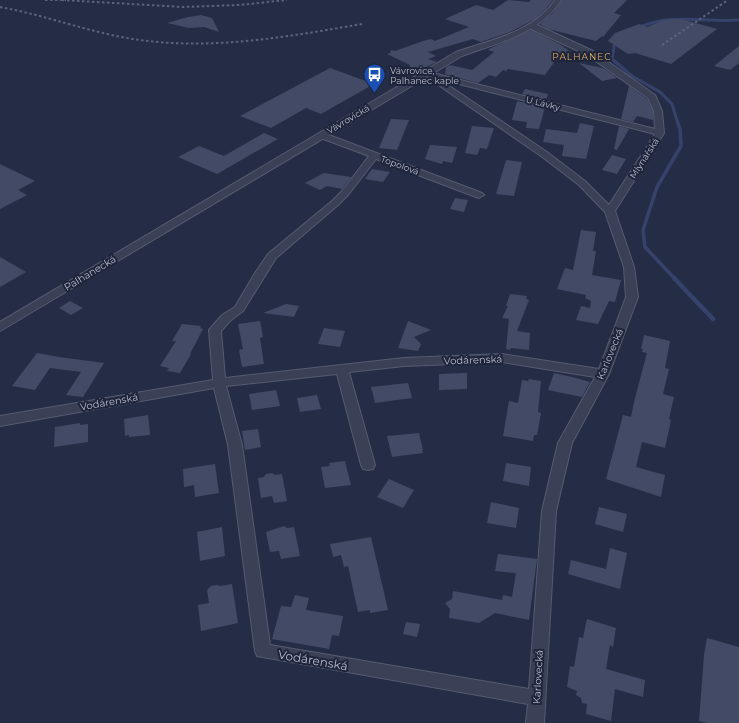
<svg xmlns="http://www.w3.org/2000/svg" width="739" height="723" font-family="Montserrat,sans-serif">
	<rect width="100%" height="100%" fill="#252d46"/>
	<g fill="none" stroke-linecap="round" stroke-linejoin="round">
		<g stroke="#36426c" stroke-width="3">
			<path d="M637 28C675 12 700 23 739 20"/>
			<path d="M615 41 612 59 632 76 660 92 672 104 678 124"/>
		</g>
		<path stroke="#36426c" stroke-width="3.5" d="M675 279 645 247 643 230 657 187 681 146 680 129 678 123"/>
		<path stroke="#36426c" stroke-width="4.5" d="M674 278 713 319"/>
	</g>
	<g fill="#424a66">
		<path d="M508 0 529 2 531 0H553L545 10 535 19 510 32 481 42 473 39 428 52 436 56 428 59 437 62 410 74V65L387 54 390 53 391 50 395 51 423 41 431 39 435 41 469 27 445 19 476 5 493 10Z"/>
		<path d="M562 0H627L614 13 621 15 603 37 602 36 596 41 548 29 540 24 553 13Z"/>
		<path d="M201 15 212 18 219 32 204 27 189 28 167 23 188 17Z"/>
		<path d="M672 19H681L717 29 671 64 635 53 628 54 608 41 615 33 639 24 647 27 664 20Z"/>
		<path d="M531 30 561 45 571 52 560 54 545 75 508 69 506 71 503 70 496 77 489 75 478 83 445 74 446 67 450 65 472 70 494 52 488 50 491 48Z"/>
		<path d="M739 46V63L730 70 714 66Z"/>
		<path d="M579 63 603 68 617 78 602 81Z"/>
		<path d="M330 68 374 84 321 114 306 108 271 128 240 116Z"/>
		<path d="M629 86 647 99 653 111V120L637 116 633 122 621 119Z"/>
		<path d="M525 89 548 94 546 100 522 94Z"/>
		<path d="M517 101 545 107 539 129 526 128 527 122 512 120Z"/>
		<path d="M391 119 409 120 397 150 379 148Z"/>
		<path d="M580 123 594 126 586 159 562 156 564 145 543 142 546 129 577 133Z"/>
		<path d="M472 126 494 128 487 149 480 148 477 155 465 153Z"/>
		<path d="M619 126 629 129 617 150 614 149Z"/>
		<path d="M264 133 278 139 217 174 178 157 199 146 224 156Z"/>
		<path d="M430 145 457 147 452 163 443 161 442 164 425 159Z"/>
		<path d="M612 155 626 159 617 174 602 170Z"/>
		<path d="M506 160 522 162 514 196 496 194Z"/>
		<path d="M0 164 35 181 18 190 27 195 0 209Z"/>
		<path d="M372 169 390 172 383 182 365 179Z"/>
		<path d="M324 173 351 177 342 189 327 186 320 190 305 183Z"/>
		<path d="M455 198 468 200 464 212 450 209Z"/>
		<path d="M581 230 596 232 593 251H596L592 275 621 280 615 302 609 301 598 324 576 320 581 306 590 308 591 301 585 298 586 295 557 289 565 268 573 270Z"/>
		<path d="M0 257 26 272 0 287Z"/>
		<path d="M510 294 527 296 526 299 529 300 517 331 530 333 529 350 511 348 510 350 506 349 509 319 502 318 508 306H506Z"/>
		<path d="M70 301 83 308 71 315 59 308Z"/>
		<path d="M286 304 299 306 294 317 263 313Z"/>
		<path d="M260 321 263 337 260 338 264 364 242 367 239 350 243 349 238 324Z"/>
		<path d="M408 321 431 330 414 337 421 344 418 351 398 348Z"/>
		<path d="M182 324 201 326 200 328 203 329 190 354H191L180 373 167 371 169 368 160 366 176 341H172Z"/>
		<path d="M324 328 345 331 340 347 318 344Z"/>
		<path d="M644 335 670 341 665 368 669 369 663 394 674 397 669 419 671 420 665 448 642 442 636 467 665 475 661 497 606 479 623 415 631 417 635 398 647 353 642 352 643 349H641Z"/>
		<path d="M37 353 59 357 104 363 83 397 66 395 81 372 50 368 35 390 12 386Z"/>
		<path d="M467 373V389L439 390V374Z"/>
		<path d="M554 373 572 377 590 382 582 397 548 390Z"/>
		<path d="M529 379 541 381 538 412 541 413 537 435H534L533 441 503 436 509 401 518 403 522 380 528 381Z"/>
		<path d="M408 383 412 398 375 403 371 387Z"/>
		<path d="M276 390 280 406 252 410 249 394Z"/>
		<path d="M317 395 321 409 300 412 297 398Z"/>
		<path d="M148 415 150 435 129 437V435L125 436 124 419Z"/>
		<path d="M80 423V425L88 424V442L54 447 55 427Z"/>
		<path d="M258 429 261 447 245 450 242 431Z"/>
		<path d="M419 433 423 450H422L423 453 392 457 387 436Z"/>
		<path d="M345 461 351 485 325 488 321 467 330 466 329 463Z"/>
		<path d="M506 463 531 467 529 486 503 481Z"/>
		<path d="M215 464 219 493 195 497 194 485 184 487 183 469Z"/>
		<path d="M272 473 275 475 282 474 287 501 274 503 272 496 261 498 258 478 264 477 266 474Z"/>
		<path d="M389 479 414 490 403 508 377 497Z"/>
		<path d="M491 502 519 508 516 528 487 523Z"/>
		<path d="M599 507 627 514 623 532 595 524Z"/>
		<path d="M284 526 287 528 294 527 300 556 281 559 279 551 270 552 266 532Z"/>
		<path d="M222 527 225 556 200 561 197 532Z"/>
		<path d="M371 537 388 610 370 613V610L358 612 348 566 344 567 341 555 333 557 330 544Z"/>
		<path d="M610 548 627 553 620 589 568 574 571 560 606 569Z"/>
		<path d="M498 554 537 559 529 620 495 613 479 623 449 618 450 609 445 603 452 599 453 591 502 600 503 595 512 597 516 573 495 571Z"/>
		<path d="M232 584 238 623 201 631 198 605 209 603 207 590 211 586 217 585 220 586Z"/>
		<path d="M295 595 309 598 306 610 343 616 339 636 332 635 329 649 272 639 281 606 291 607Z"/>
		<path d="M587 619 616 628 613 647 610 645 606 669 645 680 643 697 615 689 611 721 586 714 587 704 582 703 581 698 576 695 577 691 567 687 570 666 574 667 579 637 583 638Z"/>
		<path d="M406 622 420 624 417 637 403 634Z"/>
		<path d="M707 638 739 647V723H707L699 721 704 655Z"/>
	</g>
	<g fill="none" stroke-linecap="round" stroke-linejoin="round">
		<defs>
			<path id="minor" d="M529 24H535L593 51 655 95 662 111 664 133 615 211 634 267 638 297 609 374 572 443 556 511 544 723H526L528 704 257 656 255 651 228 445 214 388 0 426V416L213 380 209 330 222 315 235 307 255 273 268 254 332 201 342 191 369 156 318 137 317 135 321 132 482 193 484 195 479 198 476 197 376 159 348 195 338 205 276 258 243 311 230 321 221 331 225 378 404 358 502 354 599 369 626 297 624 267 605 212 579 185 541 156 421 73 425 71 655 129 654 111 648 98 587 55 529 28ZM439 79 655 134 609 205 585 181 547 152ZM502 362 595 377 558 443 542 511 529 689 270 645 242 445 226 386 337 374 361 465 363 469 368 470 373 469 375 465 349 372 404 366Z"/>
			<path id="tertiary" d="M555 0H561C540 34 497 43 462 56L0 331V322L456 52C490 40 534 32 555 0Z"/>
		</defs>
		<use href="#minor" stroke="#555b70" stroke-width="2"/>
		<use href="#tertiary" stroke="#555b70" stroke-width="2"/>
		<use href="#minor" fill="#3a4055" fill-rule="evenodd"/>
		<use href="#tertiary" fill="#3a4055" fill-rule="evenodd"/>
		<g stroke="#5c637c" stroke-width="2" stroke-dasharray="2.5 2.5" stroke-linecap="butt">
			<path d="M45 0H66"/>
			<path d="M62 0 183 7 239 5 287 0"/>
			<path d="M0 7C45 15 88 32 133 39 209 51 286 37 362 24"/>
			<path d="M662 45 728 0"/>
		</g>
	</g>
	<defs>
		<symbol id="bus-pin" viewBox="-11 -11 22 30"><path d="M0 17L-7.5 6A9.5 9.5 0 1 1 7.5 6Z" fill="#1a4fb4" stroke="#1e253b"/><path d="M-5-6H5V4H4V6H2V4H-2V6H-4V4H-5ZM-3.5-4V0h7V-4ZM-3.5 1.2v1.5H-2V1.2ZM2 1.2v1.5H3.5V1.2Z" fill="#fff"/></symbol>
	</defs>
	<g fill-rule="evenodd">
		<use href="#bus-pin" x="362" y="62" width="25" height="34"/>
	</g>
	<g text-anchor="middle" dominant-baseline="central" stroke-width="4" stroke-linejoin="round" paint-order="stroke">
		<g font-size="9" letter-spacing="1" fill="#e0af61" stroke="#1e253b">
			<text x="582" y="56">PALHANEC</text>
		</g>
		<g font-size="9" fill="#b8bcce" stroke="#1e253b" text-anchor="start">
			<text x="390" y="70">Vávrovice,<tspan x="390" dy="10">Palhanec kaple</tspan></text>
		</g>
		<g font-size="9" fill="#b8bcce" stroke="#1e253b">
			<text transform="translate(543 103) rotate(14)">U Lávky</text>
			<text transform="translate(348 119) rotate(-31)">Vávrovická</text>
			<text transform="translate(644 158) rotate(-57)">Mlynářská</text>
			<text transform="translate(400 165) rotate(20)">Topolová</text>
		</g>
		<g font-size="10" fill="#b8bcce" stroke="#1e253b">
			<text transform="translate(90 273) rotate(-31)">Palhanecká</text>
			<text transform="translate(610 354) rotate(-68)">Karlovecká</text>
			<text transform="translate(473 360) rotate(-2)">Vodárenská</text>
			<text transform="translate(109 402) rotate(-10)">Vodárenská</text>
			<text transform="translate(538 677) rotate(-87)">Karlovecká</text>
		</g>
		<g font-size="12" fill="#b8bcce" stroke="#1e253b">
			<text transform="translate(313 660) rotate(10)">Vodárenská</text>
		</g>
	</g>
</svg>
